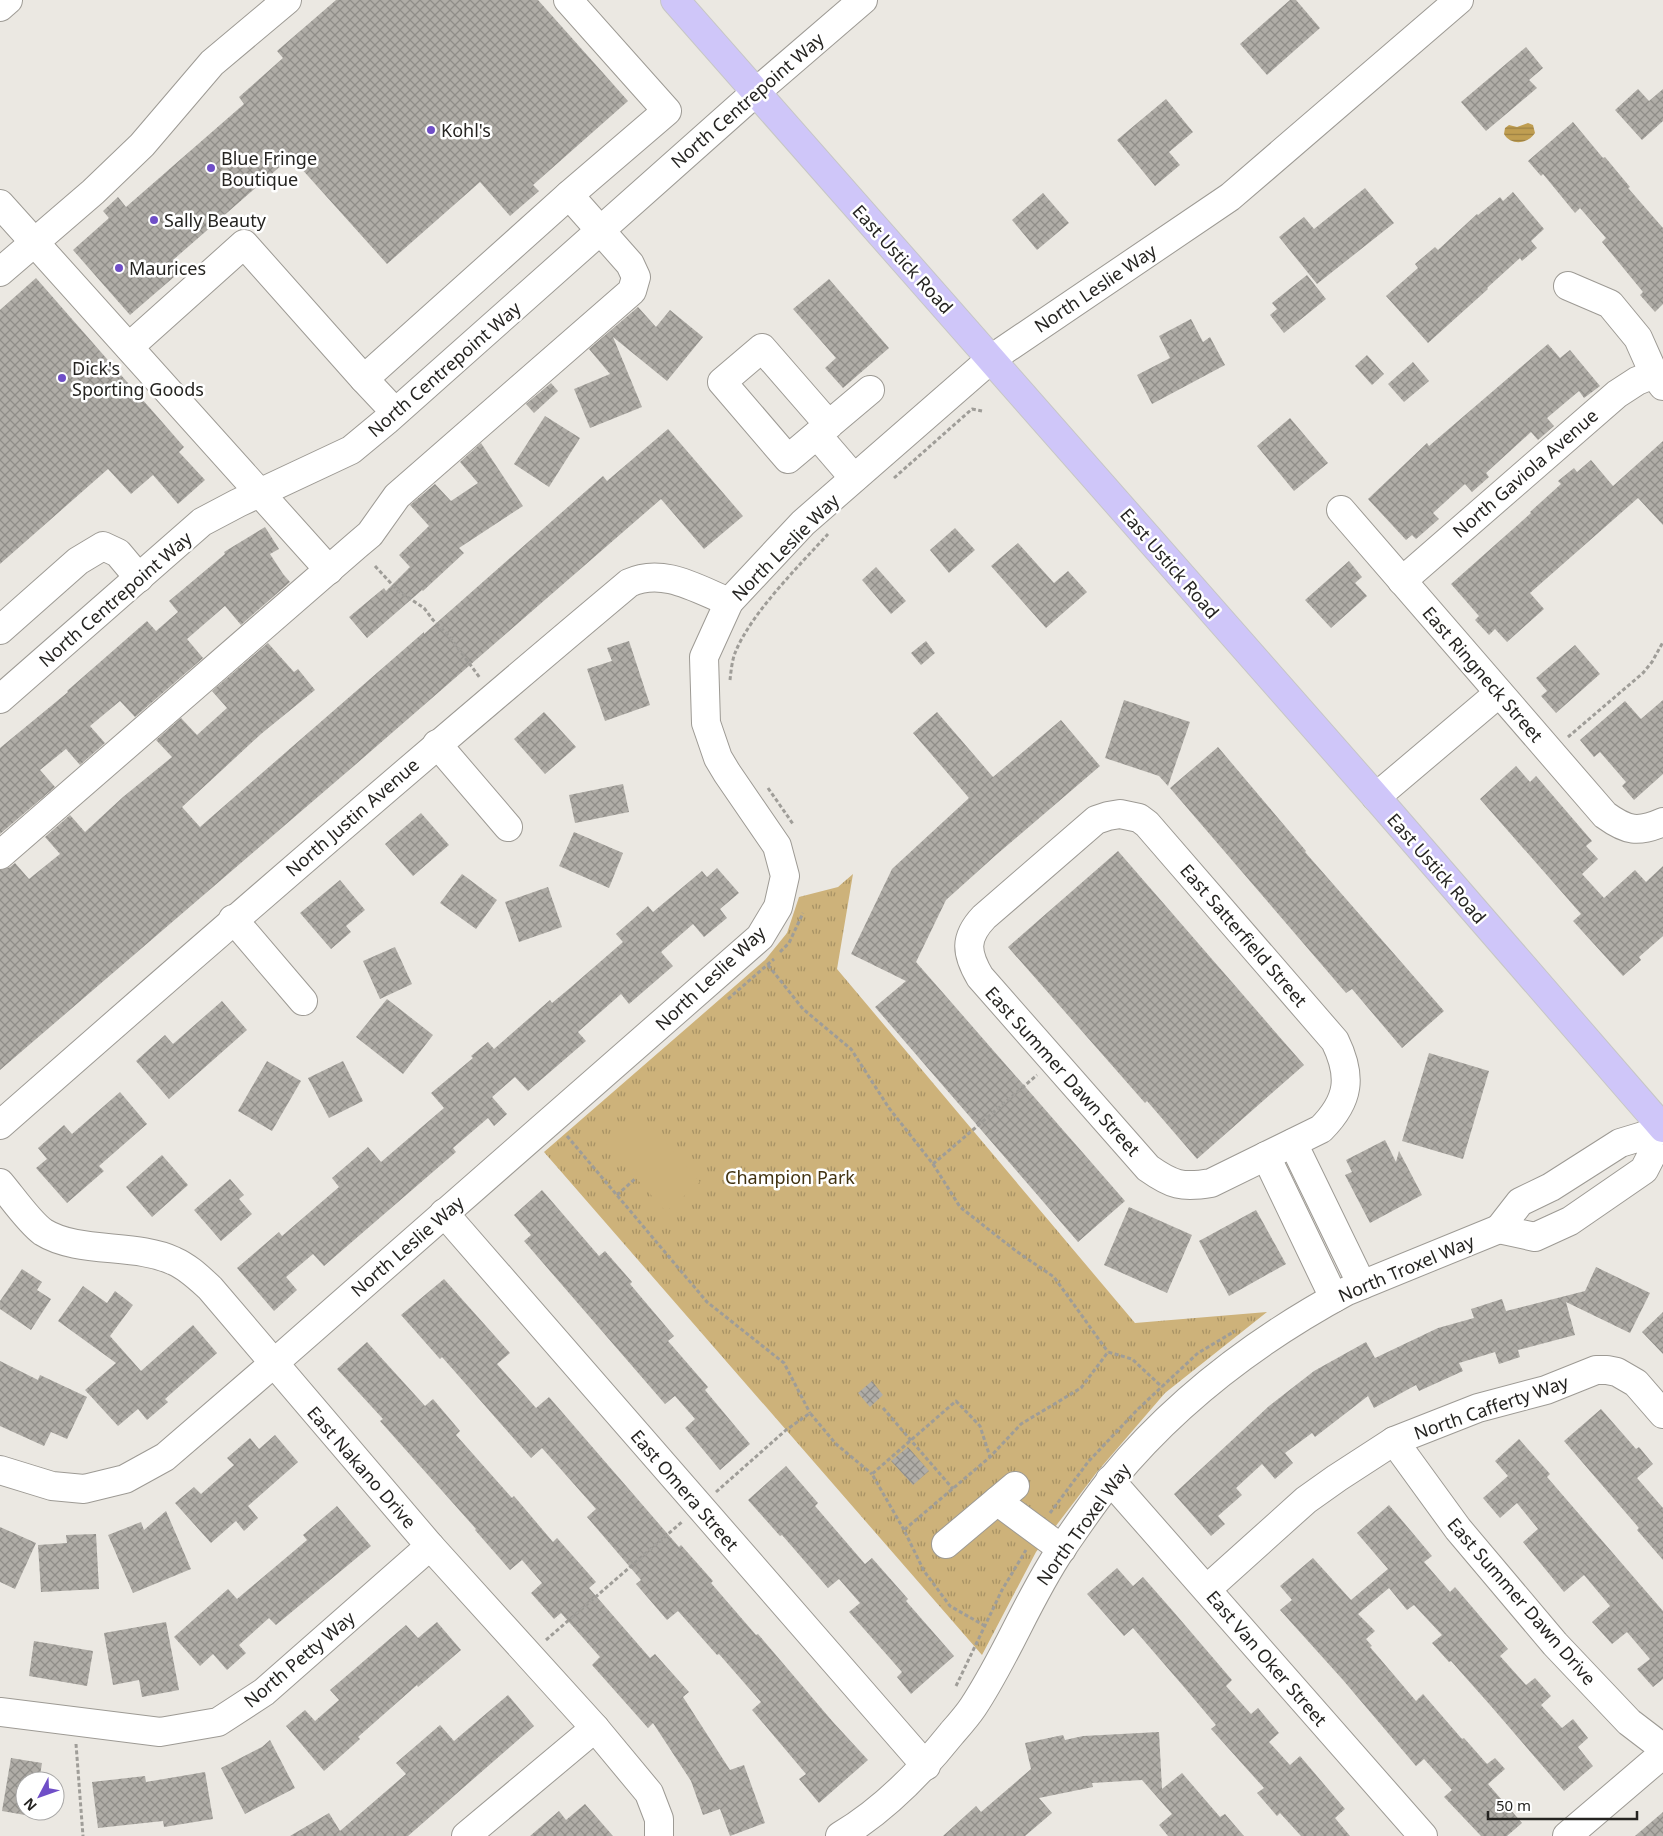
<svg xmlns="http://www.w3.org/2000/svg" width="1663" height="1836" font-family="'Noto Sans',sans-serif">
	<defs>
		<pattern id="park-tufts" width="24" height="20" patternUnits="userSpaceOnUse" patternTransform="scale(1.25)"><rect width="24" height="20" fill="#cdb27a"/><path d="M3 7l-1-3M5 7V3M7 7l1-3M15 17l-1-3M17 17v-4M19 17l1-3" fill="none" stroke="#a69164"/></pattern>
		<pattern id="water-rules" width="6" height="5" patternUnits="userSpaceOnUse" patternTransform="scale(1.25)"><rect width="6" height="5" fill="#c09e51"/><path d="M0 2.5h6" fill="none" stroke="#9c8143"/></pattern>
		<pattern id="building-cross-hatch" width="8" height="8" patternUnits="userSpaceOnUse" patternTransform="scale(1.25)"><rect width="8" height="8" fill="#b0ada7"/><path d="M0 0l8 8M0 8l8-8" fill="none" stroke="#8f8d88"/></pattern>
	</defs>
	<rect width="100%" height="100%" fill="#ebe8e2"/>
	<path fill="url(#park-tufts)" d="M853 874 837 969 1135 1323 1267 1312 1165 1393 1097 1472 1036 1552 982 1655 544 1152 765 960 787 933 799 897 838 887Z"/>
	<path fill="#cdb27a" d="M641 1114 700 1182 666 1212 606 1144Z"/>
	<path fill="url(#water-rules)" d="M1528 123 1533 125 1535 133C1528 144 1511 146 1504 134L1505 128 1509 125 1517 127Z"/>
	<g fill="url(#building-cross-hatch)">
		<path d="M336 0H538L628 101 533 185 539 191 510 216 480 182 387 264 291 157 173 260 182 270 130 315 73 250 109 218 103 211 118 197 126 207 244 104 239 97 283 58 277 51Z"/>
		<path d="M1290 0H1296L1320 28 1267 75 1240 44Z"/>
		<path d="M1526 47 1543 68 1529 80 1537 88 1486 131 1461 102Z"/>
		<path d="M1638 89 1649 101 1663 89V121L1642 140 1615 110Z"/>
		<path d="M1166 99 1193 132 1169 152 1180 165 1155 186 1117 140Z"/>
		<path d="M1573 122 1603 158 1605 157 1630 187 1628 188 1663 228V304L1655 312 1640 295 1643 292 1602 242 1606 238 1580 208 1575 213 1543 174 1541 176 1528 161Z"/>
		<path d="M1365 188 1394 223 1317 284 1279 237 1304 217 1314 229Z"/>
		<path d="M1513 192 1544 229 1531 241 1537 248 1522 261 1520 258 1487 288 1488 289 1428 343 1386 296 1418 268 1415 264 1435 247 1438 250 1477 214 1478 215 1500 197 1503 201Z"/>
		<path d="M1043 193 1069 223 1037 250 1012 220Z"/>
		<path d="M1307 275 1326 299 1284 333 1270 315 1277 309 1272 303Z"/>
		<path d="M36 278 184 447 179 452 205 480 178 504 153 475 131 494 108 469 0 564V310Z"/>
		<path d="M829 279 889 348 843 388 825 368 836 358 793 309Z"/>
		<path d="M638 307 656 327 670 310 703 337 667 381 613 337 642 407 590 428 574 389 610 374 589 349Z"/>
		<path d="M1191 319 1203 342 1210 337 1225 365 1152 404 1137 375 1170 358 1159 336Z"/>
		<path d="M1548 344 1560 358 1570 350 1600 386 1584 398 1579 391 1547 418 1554 426 1538 440 1531 432 1486 473 1489 477 1472 492 1465 484 1433 513 1439 519 1416 539 1412 535 1406 540 1368 499 1427 443 1429 446Z"/>
		<path d="M1367 355 1384 374 1372 385 1355 366Z"/>
		<path d="M1413 362 1429 381 1404 402 1388 384Z"/>
		<path d="M551 383 558 391 534 413 526 404Z"/>
		<path d="M545 416 580 438 549 487 514 464Z"/>
		<path d="M1290 418 1328 463 1294 491 1257 446Z"/>
		<path d="M668 429 743 516 704 549 661 499 355 765 0 1070V870L10 867 15 863 29 879 60 854 45 837 70 815 85 832 123 797 172 757 156 740 181 718 197 735 227 708 212 691 268 643 294 672 298 669 315 690 261 734 182 807 200 827 424 632V634L603 476 607 481Z"/>
		<path d="M1663 441V525L1638 498 1530 593 1544 609 1507 642 1495 629 1489 635 1475 620 1479 616 1451 584 1531 513 1530 512 1561 484 1558 481 1574 468 1577 472 1591 460 1613 486Z"/>
		<path d="M481 443 523 506 459 548 464 553 423 591 422 590 367 638 349 617 384 588 386 591 410 567 399 555 429 526 410 505 435 484 451 501 478 483 460 462Z"/>
		<path d="M265 527 279 549 270 554 283 574 290 582 241 625 225 606 187 639 203 658 135 717 120 701 90 726 105 743 80 765 66 749 40 770 55 787 0 834V748L68 692 67 691 147 621 156 631 178 612 169 601 225 554 224 552Z"/>
		<path d="M955 528 975 550 949 573 930 550Z"/>
		<path d="M1018 543 1054 583 1068 571 1087 592 1046 628 991 566Z"/>
		<path d="M1349 561 1362 577 1355 583 1367 596 1331 628 1305 600Z"/>
		<path d="M876 567 906 601 891 614 862 580Z"/>
		<path d="M629 641 650 705 605 721 587 669 612 661 607 648Z"/>
		<path d="M926 641 935 653 921 665 911 653Z"/>
		<path d="M1575 645 1600 674 1556 713 1541 696 1547 691 1536 678Z"/>
		<path d="M1124 700 1190 722 1168 786 1159 776 1105 758Z"/>
		<path d="M1663 700V774L1634 800 1622 786 1626 782 1600 752 1594 757 1580 740 1625 701 1641 719Z"/>
		<path d="M544 712 576 747 545 774 514 739Z"/>
		<path d="M937 712 993 777 1061 720 1100 766 996 855 946 900 916 962 1125 1201 1078 1242 875 1007 906 981 851 954 892 869 969 798 913 733Z"/>
		<path d="M1218 747 1306 851 1305 852 1444 1011 1402 1048 1352 989 1346 993 1170 788Z"/>
		<path d="M1516 766 1530 782 1536 776 1592 841 1586 846 1598 859 1582 874 1604 898 1635 870 1646 882 1663 866V936L1639 957 1641 960 1623 976 1573 921 1581 914 1480 799Z"/>
		<path d="M623 784 629 812 575 823 569 795Z"/>
		<path d="M421 813 449 845 413 876 385 844Z"/>
		<path d="M574 832 623 853 609 888 559 866Z"/>
		<path d="M1118 851 1304 1065 1197 1159 1147 1101 1145 1103 1008 947Z"/>
		<path d="M717 868 739 893 720 909 727 918 704 937 693 924 661 952 673 966 629 1004 621 994 578 1032 586 1041 528 1091 515 1077 492 1097 507 1114 494 1126 488 1118 453 1148 456 1152 324 1266 313 1254 286 1277 297 1290 274 1311 237 1268 279 1232 282 1236 339 1187 332 1178 368 1147 381 1162 444 1108 431 1093 473 1058 471 1056 488 1042 494 1049 550 1000 552 1003 570 988 623 942 616 934 648 906 653 912 702 871 707 877Z"/>
		<path d="M462 874 497 900 476 929 440 903Z"/>
		<path d="M340 880 365 910 346 926 351 932 331 949 300 913Z"/>
		<path d="M548 887 562 927 519 942 505 902Z"/>
		<path d="M395 947 412 984 380 999 363 961Z"/>
		<path d="M387 999 433 1035 403 1074 356 1037Z"/>
		<path d="M222 1001 247 1030 169 1099 136 1061 165 1035 173 1044Z"/>
		<path d="M1429 1053 1489 1071 1463 1159 1402 1141Z"/>
		<path d="M267 1061 301 1081 272 1131 238 1111Z"/>
		<path d="M343 1061 363 1101 329 1118 308 1078Z"/>
		<path d="M120 1092 147 1124 99 1166 104 1171 67 1203 36 1168 47 1159 38 1148 64 1125 72 1134Z"/>
		<path d="M1385 1140 1396 1162 1399 1151 1422 1195 1370 1223 1345 1175 1352 1172 1346 1160Z"/>
		<path d="M162 1155 188 1185 152 1217 126 1187Z"/>
		<path d="M230 1179 244 1195 239 1199 252 1214 221 1241 194 1210Z"/>
		<path d="M542 1190 599 1256 605 1251 632 1282 630 1284 674 1336 668 1341 708 1387 705 1390 750 1444 720 1470 685 1428 695 1419 675 1396 665 1404 524 1241 531 1235 514 1215Z"/>
		<path d="M1129 1207 1192 1235 1167 1293 1104 1265Z"/>
		<path d="M1256 1210 1286 1264 1229 1296 1199 1241Z"/>
		<path d="M1596 1267 1650 1293 1630 1333 1566 1302 1575 1335 1518 1350 1520 1357 1499 1364 1495 1352 1459 1363 1463 1371 1419 1391 1416 1385 1374 1408 1368 1396 1315 1437 1312 1433 1285 1453 1293 1463 1275 1479 1262 1464 1236 1488 1242 1495 1218 1516 1225 1524 1211 1536 1174 1494 1269 1406 1314 1371 1366 1342 1375 1358 1438 1328 1474 1318 1471 1309 1502 1299 1506 1311 1585 1291Z"/>
		<path d="M22 1269 42 1282 37 1290 51 1299 31 1330 0 1309V1301Z"/>
		<path d="M444 1279 510 1353 497 1364 520 1390 536 1408 549 1397 679 1547 681 1545 713 1581 711 1583 756 1635 758 1634 833 1722 868 1760 819 1803 799 1779 806 1774 752 1710 761 1702 719 1654 717 1655 678 1611 667 1620 636 1584 641 1580 587 1517 596 1509 542 1448 531 1458 442 1357 440 1359 401 1315Z"/>
		<path d="M83 1286 107 1303 115 1291 133 1305 110 1336 141 1371 193 1325 217 1353 165 1399 168 1402 147 1420 138 1409 118 1426 85 1390 116 1363 58 1321Z"/>
		<path d="M1663 1312V1354L1642 1332Z"/>
		<path d="M367 1342 425 1406 433 1399 460 1431 456 1435 512 1498 514 1496 553 1542 557 1538 596 1582 589 1588 650 1658 655 1654 689 1692 683 1697 730 1770 744 1765 765 1823 730 1836 720 1809 703 1815 691 1781 653 1723 648 1728 592 1665 600 1657 561 1613 554 1619 531 1593 542 1583 522 1560 510 1570 475 1530 476 1529 380 1421 383 1419 337 1369Z"/>
		<path d="M0 1361 38 1380 40 1375 87 1397 67 1439 51 1432 44 1446 0 1426Z"/>
		<path d="M872 1381 883 1395 870 1407 858 1393Z"/>
		<path d="M1601 1409 1636 1449 1639 1447 1653 1464 1637 1478 1663 1508V1560L1637 1530 1639 1528 1564 1441Z"/>
		<path d="M275 1435 298 1462 248 1506 258 1518 244 1531 236 1521 211 1543 175 1503 194 1487 201 1494 234 1465 227 1458 250 1438 259 1449Z"/>
		<path d="M1519 1439 1550 1474 1547 1477 1663 1611V1679L1653 1687 1637 1669 1650 1659 1627 1632 1612 1644 1592 1622 1610 1606 1584 1575 1564 1592 1523 1542 1538 1529 1517 1503 1500 1518 1483 1498 1508 1476 1495 1461Z"/>
		<path d="M908 1447 929 1471 913 1485 891 1461Z"/>
		<path d="M786 1466 818 1503 815 1506 865 1564 872 1558 908 1599 906 1601 954 1656 911 1694 897 1677 902 1672 849 1612 860 1603 839 1579 828 1588 782 1535 780 1536 748 1500Z"/>
		<path d="M1389 1505 1432 1556 1424 1562 1450 1592 1455 1587 1508 1649 1500 1656 1526 1685 1535 1678 1551 1696 1541 1705 1562 1728 1573 1719 1588 1738 1578 1747 1593 1766 1564 1791 1490 1705 1451 1661 1449 1662 1432 1643 1442 1635 1414 1605 1407 1610 1389 1588 1358 1614 1375 1631 1366 1639 1372 1646 1370 1647 1416 1701 1423 1694 1462 1739 1464 1738 1487 1764 1495 1758 1505 1769 1488 1784 1522 1823 1507 1836H1481L1444 1797 1452 1790 1424 1759 1416 1766 1343 1680 1280 1610 1292 1600 1280 1586 1313 1558 1351 1600 1388 1569 1357 1533Z"/>
		<path d="M337 1506 371 1546 276 1625 269 1618 239 1645 246 1653 227 1670 213 1654 200 1666 174 1637 228 1589 237 1599 307 1540 303 1535Z"/>
		<path d="M166 1511 191 1569 133 1593 108 1535 141 1522 144 1530Z"/>
		<path d="M0 1527 36 1543 15 1589 0 1582Z"/>
		<path d="M96 1534 99 1589 41 1592 38 1545 67 1543 66 1535Z"/>
		<path d="M1117 1568 1133 1586 1143 1577 1172 1610 1232 1680 1226 1686 1251 1714 1258 1708 1279 1733 1269 1742 1290 1765 1300 1756 1345 1809 1335 1818 1350 1836H1301L1280 1813 1277 1816 1257 1793 1264 1788 1211 1729 1216 1725 1184 1687 1133 1628 1124 1636 1087 1594Z"/>
		<path d="M166 1622 179 1690 142 1697 139 1680 113 1685 104 1633Z"/>
		<path d="M437 1622 461 1650 418 1687 417 1685 358 1737 360 1739 324 1771 286 1726 305 1710 315 1721 339 1700 330 1690 406 1625 418 1638Z"/>
		<path d="M34 1641 93 1651 87 1686 29 1676Z"/>
		<path d="M508 1695 534 1726 408 1836H290L329 1813 340 1831 406 1774 396 1763 440 1725 454 1741Z"/>
		<path d="M1159 1732 1162 1789 1182 1773 1220 1817 1225 1814 1244 1836H1168L1159 1825 1172 1814 1142 1780 1092 1783 1093 1787 1039 1798 1052 1813 1025 1836H943L976 1806 981 1812 1031 1769 1025 1743 1063 1735 1065 1740 1083 1736Z"/>
		<path d="M270 1740 295 1788 245 1814 221 1768 262 1747Z"/>
		<path d="M11 1758 42 1763 39 1781H25V1815L2 1811Z"/>
		<path d="M205 1772 213 1819 164 1827 163 1821 98 1828 92 1782 145 1776 146 1782Z"/>
		<path d="M585 1804 613 1836H530L559 1811 566 1820Z"/>
		<path d="M1663 1812V1836H1635Z"/>
	</g>
	<g fill="none" stroke-linecap="round" stroke-linejoin="round">
		<defs>
			<g id="minor">
				<path d="M0 7 8 0"/>
				<path d="M0 204 329 570"/>
				<path d="M0 272 93 192 142 145 212 63 287 0"/>
				<path d="M1568 286 1610 304 1638 338 1654 374 1663 386"/>
				<path d="M129 347 244 244 364 379"/>
				<path d="M395 412 364 379 569 195 667 111 568 0"/>
				<path d="M829 425 762 348 722 382 788 459 870 390"/>
				<path d="M817 435 854 478"/>
				<path d="M1341 510 1605 815C1627 831 1638 833 1663 822"/>
				<path d="M1402 581 1617 394 1637 381 1654 374"/>
				<path d="M0 630 78 561 103 546 118 553 139 578"/>
				<path d="M0 699 202 522 238 503 351 450 386 421 756 92 863 0"/>
				<path d="M437 744 508 827"/>
				<path d="M1376 797 1499 693"/>
				<path d="M1120 814 1139 818 1147 824 1335 1041C1352 1076 1350 1100 1321 1129L1211 1183C1182 1188 1172 1185 1148 1168L980 977C966 953 964 938 984 917L1096 820 1108 816Z"/>
				<path d="M0 855 357 545 370 534 397 496 632 291 636 277 630 264 569 195"/>
				<path d="M233 919 303 1001"/>
				<path d="M0 1125C208 942 417 761 629 583 663 567 697 589 729 602"/>
				<path d="M1663 1130 1620 1143 1551 1187 1520 1202 1499 1229 1535 1237 1570 1221 1644 1170 1663 1133"/>
				<path d="M1293 1143 1362 1285"/>
				<path d="M1266 1156 1334 1298"/>
				<path d="M0 1183C12 1197 29 1222 43 1232 78 1254 136 1243 174 1261 188 1267 199 1278 210 1288L430 1546 595 1728 649 1793 659 1819V1836"/>
				<path d="M444 1213 926 1766"/>
				<path d="M1394 1441 1458 1529 1555 1644 1629 1722 1663 1748"/>
				<path d="M0 1470 52 1486 84 1489 125 1479 165 1457 273 1364 760 937 778 907 785 876 777 846 727 773 718 758 706 723 704 657 729 602 803 523 991 359 1230 197 1459 0"/>
				<path d="M1110 1480 1423 1836"/>
				<path d="M997 1501 1062 1549"/>
				<path d="M946 1544 1015 1486"/>
				<path d="M1207 1589 1306 1500 1337 1478 1394 1441 1478 1408 1546 1390 1596 1370H1607L1617 1372 1636 1383 1663 1414"/>
				<path d="M0 1712 160 1732 218 1722 264 1692 430 1546"/>
				<path d="M466 1836 595 1728"/>
				<path d="M840 1836C884 1810 920 1773 952 1733 959 1725 967 1716 973 1707 1007 1656 1028 1598 1062 1548 1078 1525 1094 1501 1111 1480 1176 1401 1258 1339 1347 1291L1499 1229"/>
				<path d="M1567 1836 1663 1754"/>
			</g>
			<path id="major" d="M675 0 1376 797 1663 1128"/>
		</defs>
		<use href="#minor" stroke="#9d9a94" stroke-width="30"/>
		<use href="#major" stroke="#c6c6c5" stroke-width="30"/>
		<g stroke="#9f9d98" stroke-width="3" stroke-dasharray="4 2.5" stroke-linecap="butt">
			<path d="M894 478 972 409 982 411"/>
			<path d="M375 566 398 591 424 608 433 620 449 636 480 678"/>
			<path d="M730 680C731 671 732 661 735 653 751 613 799 566 828 534"/>
			<path d="M1568 737 1643 673 1652 662 1663 642"/>
			<path d="M768 788 793 824"/>
			<path d="M780 952 789 943 803 913"/>
			<path d="M768 965 803 1009 851 1049 889 1108 933 1164 1037 1075"/>
			<path d="M728 999 774 959"/>
			<path d="M567 1136 707 1302 784 1363 810 1413"/>
			<path d="M933 1164 960 1207 1016 1251 1054 1277 1108 1352"/>
			<path d="M617 1195 636 1178"/>
			<path d="M883 1408 953 1489"/>
			<path d="M716 1492 786 1430 810 1413 836 1444 872 1474"/>
			<path d="M1050 1513 1088 1462 1138 1409 1198 1353 1235 1331"/>
			<path d="M904 1530 872 1474 956 1401 980 1426 990 1457"/>
			<path d="M985 1626 950 1606 924 1571 904 1530 990 1457 1021 1424 1081 1388 1108 1352 1132 1359 1162 1387"/>
			<path d="M546 1640 683 1521"/>
			<path d="M956 1686 1002 1590 1026 1550"/>
			<path d="M76 1744 83 1836"/>
		</g>
		<use href="#minor" stroke="#fff" stroke-width="28"/>
		<use href="#major" stroke="#cfc6f9" stroke-width="28"/>
	</g>
	<g fill="#6f4ec7" stroke="#fff" stroke-width="2">
		<circle cx="431" cy="130" r="5"/>
		<circle cx="211" cy="168" r="5"/>
		<circle cx="154" cy="220" r="5"/>
		<circle cx="119" cy="268" r="5"/>
		<circle cx="62" cy="378" r="5"/>
	</g>
	<g text-anchor="middle" dominant-baseline="central" stroke-width="5" stroke-linejoin="round" paint-order="stroke">
		<g font-size="18" fill="#252421" stroke="#fff">
			<text transform="translate(747 100) rotate(-41)">North Centrepoint Way</text>
			<text transform="translate(903 259) rotate(48)">East Ustick Road</text>
			<text transform="translate(1095 288) rotate(-34)">North Leslie Way</text>
			<text transform="translate(444 369) rotate(-41)">North Centrepoint Way</text>
			<text transform="translate(1525 473) rotate(-41)">North Gaviola Avenue</text>
			<text transform="translate(785 547) rotate(-45)">North Leslie Way</text>
			<text transform="translate(1170 563) rotate(49)">East Ustick Road</text>
			<text transform="translate(115 599) rotate(-41)">North Centrepoint Way</text>
			<text transform="translate(1483 674) rotate(49)">East Ringneck Street</text>
			<text transform="translate(352 817) rotate(-41)">North Justin Avenue</text>
			<text transform="translate(1437 868) rotate(49)">East Ustick Road</text>
			<text transform="translate(1244 935) rotate(49)">East Satterfield Street</text>
			<text transform="translate(710 978) rotate(-43)">North Leslie Way</text>
			<text transform="translate(1063 1071) rotate(48)">East Summer Dawn Street</text>
			<text transform="translate(407 1246) rotate(-41)">North Leslie Way</text>
			<text transform="translate(1406 1268) rotate(-23)">North Troxel Way</text>
			<text transform="translate(1491 1407) rotate(-19)">North Cafferty Way</text>
			<text transform="translate(362 1467) rotate(49)">East Nakano Drive</text>
			<text transform="translate(685 1490) rotate(49)">East Omera Street</text>
			<text transform="translate(1083 1524) rotate(-54)">North Troxel Way</text>
			<text transform="translate(1522 1601) rotate(49)">East Summer Dawn Drive</text>
			<text transform="translate(1267 1658) rotate(49)">East Van Oker Street</text>
			<text transform="translate(299 1659) rotate(-40)">North Petty Way</text>
		</g>
		<g font-size="18" fill="#252421" stroke="#fff" text-anchor="start">
			<text x="441" y="130">Kohl's</text>
			<text x="221" y="158">Blue Fringe<tspan x="221" dy="21">Boutique</tspan></text>
			<text x="164" y="220">Sally Beauty</text>
			<text x="129" y="268">Maurices</text>
			<text x="72" y="368">Dick's<tspan x="72" dy="21">Sporting Goods</tspan></text>
		</g>
		<g font-size="18" fill="#413210" stroke="#fff">
			<text x="790" y="1177">Champion Park</text>
		</g>
	</g>
	<g transform="translate(40 1796) rotate(229)"><circle r="24" fill="#ffffff" stroke="#a8a7a6"/>
	<path d="M0-4L9 19L0 12L-9 19Z" fill="#6f4ec7"/>
	<text y="-8" font-size="14" font-weight="bold" text-anchor="middle" fill="#252421">N</text>
	</g>
	<path d="M1488 1811v8h149v-8" fill="none" stroke="#252421" stroke-width="2.5"/>
	<text x="1496" y="1811" font-size="15" fill="#252421" stroke="#ffffff" stroke-width="4" paint-order="stroke">50 m</text>
</svg>
